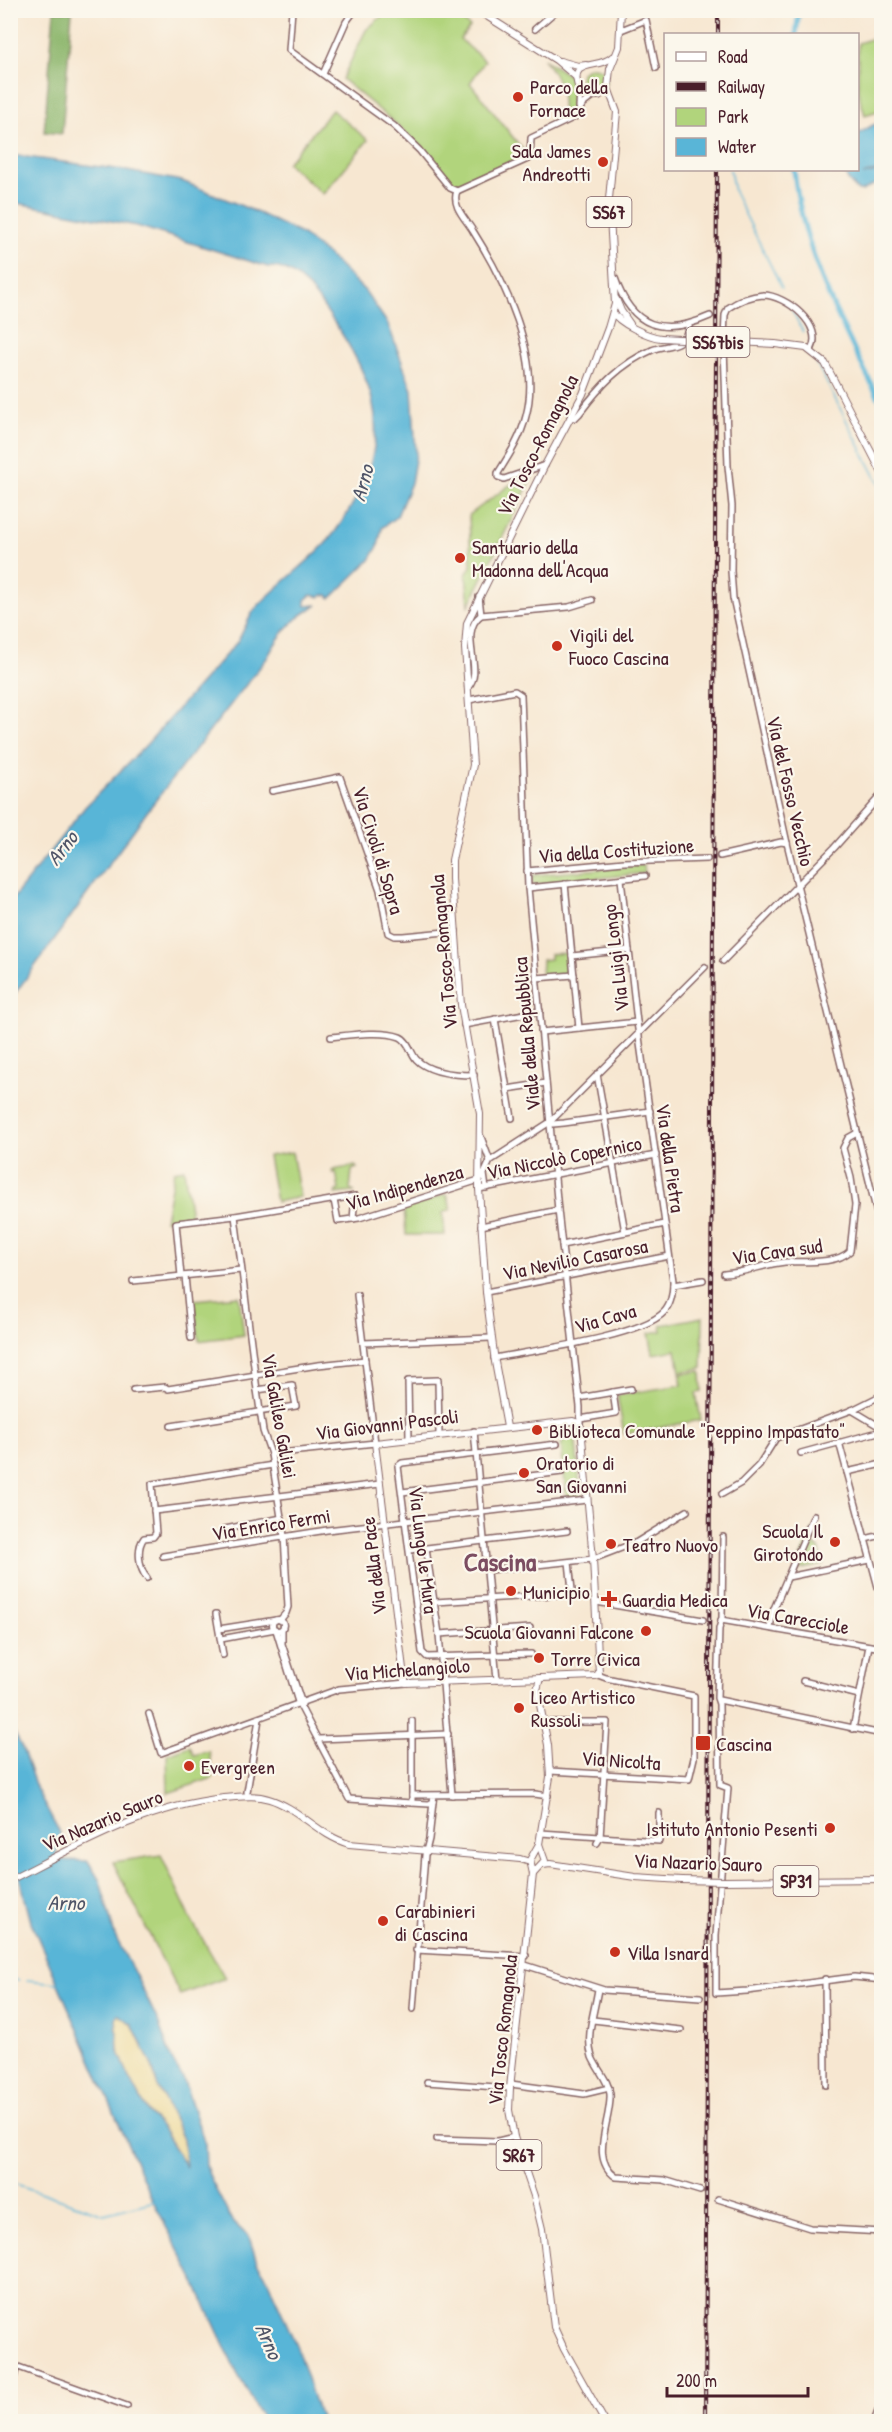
<svg xmlns="http://www.w3.org/2000/svg" width="892" height="2432" font-family="'Patrick Hand',sans-serif">
	<rect width="100%" height="100%" fill="#fbf7ec"/>
	<filter id="ink" filterUnits="userSpaceOnUse"><feTurbulence type="fractalNoise" baseFrequency=".0167" numOctaves="2"/><feDisplacementMap in="SourceGraphic" scale="12" xChannelSelector="R" yChannelSelector="G"/><feConvolveMatrix kernelMatrix="1 2 1 2 8 2 1 2 1" color-interpolation-filters="sRGB"/></filter>
	<filter id="wash" filterUnits="userSpaceOnUse"><feTurbulence type="fractalNoise" baseFrequency=".008" numOctaves="4" result="noise"/><feDisplacementMap in="SourceGraphic" scale="24" xChannelSelector="R" yChannelSelector="G"/><feGaussianBlur stdDeviation="1.35" result="paint"/><feColorMatrix in="noise" values="0 0 0 0 0 0 0 0 0 0 0 0 0 0 0 0 0 1.4 0 .05"/><feComposite in="paint" operator="in"/></filter>
	<g filter="url(#wash)">
		<rect width="100%" height="100%" fill="#f7e7d1"/>
		<g fill="#b1d47c" stroke="#7e7a54" stroke-width="1.5">
			<path d="M389 10 452 11 470 27 460 39 485 61 470 83 527 155 457 187 423 149 394 122 342 79 366 30Z"/>
			<path d="M881 36V110L865 115 858 92V43Z"/>
			<path d="M543 59 572 77 578 96 572 115 562 121C564 96 560 77 543 59Z"/>
			<circle cx="593" cy="80" r="13"/>
			<path d="M332 110 368 140 323 194 287 163Z"/>
			<path d="M528 478H532L469 605 466 575 471 566 469 515 510 485Z"/>
			<path d="M644 865 645 873 534 885 531 880 534 875Z"/>
			<path d="M569 953V961L565 963V972L569 974 541 977 542 960 550 959V954Z"/>
			<path d="M292 1152 300 1197 276 1202 268 1156Z"/>
			<path d="M355 1166 357 1168 352 1170 350 1189 354 1192 336 1194V1191L339 1190 336 1172 333 1173 332 1170Z"/>
			<path d="M184 1169 191 1217 165 1220 174 1171Z"/>
			<path d="M447 1194 451 1209 443 1213 445 1235H406L404 1208Z"/>
			<path d="M239 1296 244 1335 199 1341 194 1300Z"/>
			<path d="M703 1317 702 1368 680 1372 676 1350 653 1354 649 1333 662 1331 661 1325Z"/>
			<path d="M701 1371 702 1392 696 1393 701 1420 624 1434 617 1395 682 1385 680 1374Z"/>
			<path d="M570 1427 575 1432 581 1498 567 1500 565 1489 568 1488 565 1484 561 1444 563 1443V1438H560L559 1428Z"/>
			<path d="M816 1528 817 1536 812 1544 820 1549 823 1565 797 1570V1565L813 1529Z"/>
			<path d="M190 1746 194 1755 209 1751 213 1778 168 1793 167 1754Z"/>
			<path d="M161 1855 191 1919 225 1978 180 1995 113 1862Z"/>
		</g>
		<path fill="#8cb66c" stroke="#6b6a4c" stroke-width="1.5" d="M54 11H72L62 134 44 132Z"/>
		<path fill="#eeda9e" stroke="#9c7c64" stroke-width="1.5" d="M118 2014 132 2024 152 2066 157 2084 183 2139 186 2167 161 2127 148 2112 128 2074 118 2050 116 2019Z"/>
		<g fill="#59b5d7" stroke="#526a81" stroke-width="1.5" fill-rule="evenodd">
			<path d="M881 123V169L863 175 881 171V181L862 191H858L848 180 844 170H858V134L873 125Z"/>
			<path d="M11 155 116 169 182 181 254 211 301 234 328 255 365 291 388 324 412 390 416 454 411 483 397 516 382 528 378 546 370 560 332 597 330 598 328 595H322L320 597 311 595 305 600 306 606 317 605C291 620 281 632 267 658L152 805 11 999V901L85 807 147 744 238 641 252 613 258 606C279 584 304 566 325 544 338 530 347 514 356 498 394 429 372 376 330 316 316 295 295 265 268 267L137 226 11 202Z"/>
			<path d="M10 1724 22 1748 37 1790 60 1833 56 1854 61 1860 88 1861 100 1881 115 1936 139 1982 157 2019 173 2062 183 2078 205 2144 206 2166 211 2180 232 2221 249 2237 257 2262 265 2274 296 2345 321 2421H264L237 2373 193 2278 151 2197 31 1922 11 1844ZM118 2014 132 2024 152 2066 157 2084 183 2139 186 2167 161 2127 148 2112 128 2074 118 2050 116 2019Z"/>
		</g>
		<g fill="none" stroke-linecap="round" stroke-linejoin="round">
			<g stroke="#59b5d7" stroke-width="1.5">
				<path d="M730 170 734 192 782 288"/>
				<path d="M792 310 803 332"/>
				<path d="M817 364 882 489"/>
				<path d="M10 1979 19 1980"/>
				<path d="M27 1980 58 1983"/>
				<path d="M10 2182 104 2214 155 2201"/>
			</g>
			<g stroke="#59b5d7" stroke-width="5">
				<path d="M796 34 799 10"/>
				<path d="M794 170C803 255 843 329 882 404"/>
			</g>
		</g>
	</g>
	<g filter="url(#ink)">
		<g fill="none" stroke-linecap="round" stroke-linejoin="round">
			<path stroke="#d4bfb0" stroke-width="5" stroke-dasharray="5 2.5" stroke-linecap="butt" d="M707 859 720 856"/>
			<defs>
				<g id="minor">
					<path d="M292 10 289 50 394 126 419 150 450 188 457 191"/>
					<path d="M846 11V10"/>
					<path d="M535 29 557 10"/>
					<path d="M621 30 646 20 656 68"/>
					<path d="M323 74 346 22 355 10"/>
					<path d="M579 107 580 91"/>
					<path d="M457 191C451 206 466 219 473 231 504 280 542 357 526 416 521 437 510 454 498 473V477L504 479 545 465"/>
					<path d="M457 191 530 158 531 138 575 117 583 104 592 97"/>
					<path d="M615 278C632 328 663 337 710 316"/>
					<path d="M686 335 689 325"/>
					<path d="M724 339 725 315 728 308C738 301 750 296 763 295 786 295 825 326 811 350"/>
					<path d="M724 347 728 466 732 506 731 571 733 598 787 843 882 1234"/>
					<path d="M570 417 575 418 579 414C600 386 620 364 652 350 661 346 670 347 679 342"/>
					<path d="M481 615 569 607 592 600"/>
					<path d="M468 687C485 670 457 633 481 615L479 597"/>
					<path d="M469 700 515 691 521 695 528 888 558 1210 580 1407V1424"/>
					<path d="M272 791 340 777 380 890 388 933 394 936H403L456 931"/>
					<path d="M720 856 781 842 787 843"/>
					<path d="M527 871 624 862 707 859"/>
					<path d="M565 884 579 1028"/>
					<path d="M528 888 645 876"/>
					<path d="M572 956 629 950"/>
					<path d="M723 961 834 848 882 794"/>
					<path d="M536 978 574 975"/>
					<path d="M495 1019 512 1118"/>
					<path d="M464 1025 540 1011"/>
					<path d="M541 1032 637 1022"/>
					<path d="M331 1037C350 1035 382 1030 400 1037 408 1040 411 1053 416 1059 429 1073 456 1075 474 1075"/>
					<path d="M597 1074 625 1232"/>
					<path d="M507 1089 546 1083"/>
					<path d="M550 1122 553 1124 564 1123 650 1111"/>
					<path d="M481 1137 490 1161"/>
					<path d="M486 1188 484 1174 490 1161 550 1122 705 967"/>
					<path d="M479 1189 656 1155"/>
					<path d="M334 1200 338 1221 359 1218 479 1180"/>
					<path d="M235 1216 257 1390 263 1431 271 1454 284 1536 288 1607 286 1613 280 1620"/>
					<path d="M481 1226 558 1210"/>
					<path d="M562 1245 665 1224"/>
					<path d="M724 1274C745 1273 765 1264 785 1262 803 1261 836 1265 850 1251L855 1205 851 1178 843 1148 848 1138 857 1133"/>
					<path d="M181 1276 176 1223 235 1216 355 1196 353 1219"/>
					<path d="M185 1276 191 1338"/>
					<path d="M133 1281 241 1270"/>
					<path d="M673 1285 703 1280"/>
					<path d="M486 1292 669 1256"/>
					<path d="M363 1343 491 1338"/>
					<path d="M494 1358C530 1351 641 1337 664 1312 671 1305 673 1291 673 1281L637 1022 621 879"/>
					<path d="M133 1390 165 1387 168 1389 318 1365 365 1360"/>
					<path d="M579 1398 631 1389"/>
					<path d="M852 1410 882 1428"/>
					<path d="M580 1419 616 1413 613 1392"/>
					<path d="M171 1426 296 1406 292 1385 257 1390"/>
					<path d="M474 1431 497 1680"/>
					<path d="M409 1439 408 1381 438 1380 439 1435"/>
					<path d="M839 1442 882 1602"/>
					<path d="M801 1453 882 1431"/>
					<path d="M271 1454 375 1443 357 1295"/>
					<path d="M847 1472 882 1464"/>
					<path d="M402 1492 562 1472"/>
					<path d="M722 1494 741 1483 759 1465 776 1438 852 1410 882 1395"/>
					<path d="M154 1511 380 1484"/>
					<path d="M225 1529 282 1518"/>
					<path d="M723 1537 722 1618 719 1629 717 1698 719 1704 720 1785 728 1788 716 1935V1993L747 1991 854 1977 882 1980"/>
					<path d="M865 1539 882 1535"/>
					<path d="M426 1549 439 1634 452 1795"/>
					<path d="M410 1550 567 1531"/>
					<path d="M163 1556 327 1530 587 1500"/>
					<path d="M489 1570 593 1559 637 1542 687 1511"/>
					<path d="M788 1577 870 1560"/>
					<path d="M147 1578C139 1569 136 1548 144 1538L153 1537 156 1533 152 1484 273 1465"/>
					<path d="M435 1602 569 1594 572 1590 569 1562"/>
					<path d="M596 1602 703 1620"/>
					<path d="M216 1614 223 1655"/>
					<circle cx="278" cy="1625" r="5.5"/>
					<path d="M721 1620 882 1648"/>
					<path d="M770 1628 773 1611 814 1515"/>
					<path d="M219 1629 276 1620"/>
					<path d="M282 1629V1644L302 1704"/>
					<path d="M276 1630 298 1702 349 1799 412 1803"/>
					<path d="M439 1634 530 1628"/>
					<path d="M221 1639 275 1629"/>
					<path d="M531 1654 427 1657 422 1652 398 1466 402 1463 557 1444"/>
					<path d="M803 1681 859 1695"/>
					<path d="M719 1700 882 1734"/>
					<path d="M149 1714 161 1753 339 1689 406 1683"/>
					<path d="M412 1721V1795"/>
					<path d="M544 1722H607L600 1838 597 1843"/>
					<path d="M853 1729 869 1646"/>
					<path d="M319 1739 448 1734"/>
					<path d="M550 1771 689 1779 694 1758V1696L606 1678 598 1675"/>
					<path d="M247 1792 259 1719"/>
					<path d="M434 1795 433 1802 429 1804 412 1803V1795L535 1794 548 1796"/>
					<path d="M541 1833 659 1841V1813"/>
					<path d="M416 1950 526 1956"/>
					<path d="M525 1965 604 1990 700 1997"/>
					<path d="M825 1979 826 2085"/>
					<path d="M598 1989C595 2010 585 2036 592 2057 597 2069 609 2081 610 2094 612 2120 588 2158 616 2177L664 2180 700 2191"/>
					<path d="M413 2009 425 1855 429 1839 433 1802"/>
					<path d="M593 2020 681 2030"/>
					<path d="M427 2082 510 2088"/>
					<path d="M511 2084 584 2094 609 2088"/>
					<path d="M437 2139 498 2141 514 2137"/>
					<path d="M718 2199 810 2228 882 2232"/>
					<path d="M10 2364 127 2406"/>
					<path d="M10 2393 17 2366"/>
					<path d="M874 2422 882 2400"/>
				</g>
				<g id="major">
					<path d="M477 10 556 60 576 77"/>
					<path d="M560 61 578 66 586 65"/>
					<path d="M608 88 599 96H588L579 89C567 57 600 70 612 57"/>
					<path d="M616 299 621 311 630 324"/>
					<path d="M613 312C618 323 649 337 661 338"/>
					<path d="M775 344 806 348 825 363 882 473"/>
					<path d="M573 1421 579 1423 581 1427 593 1559 599 1674 595 1676 406 1683 404 1677 375 1443Z"/>
					<path d="M507 1427 495 1362 486 1292 479 1189 480 1114 461 1005 452 879V860L473 765 465 648 467 623 545 465 583 394 608 328 615 304 609 199 617 112 608 88 610 69 619 47 621 10"/>
					<path d="M540 1678 537 1690 548 1745 550 1777 539 1844 530 1860 533 1874 510 2088 509 2110 514 2137 534 2196 542 2229 554 2327 564 2349 605 2422"/>
					<path d="M543 1865 550 1864 635 1877 682 1880"/>
					<path d="M533 1874 545 1861 539 1844"/>
					<path d="M10 1880C79 1845 146 1806 224 1798 239 1797 254 1794 269 1799 299 1808 318 1835 349 1844L520 1859 530 1862"/>
					<path d="M724 1881 882 1879"/>
				</g>
			</defs>
			<use href="#minor" stroke="#876565" stroke-width="8"/>
			<use href="#major" stroke="#876565" stroke-width="8"/>
			<use href="#minor" stroke="#fff" stroke-width="5"/>
			<use href="#major" stroke="#fff" stroke-width="6"/>
			<defs>
				<g id="rail">
					<path d="M718 34V10"/>
					<path d="M705 2422 717 170"/>
				</g>
			</defs>
			<use href="#rail" stroke="#4a1f2b" stroke-width="4"/>
			<use href="#rail" stroke="#fbf7ec" stroke-width="1.5" stroke-dasharray="4.5" stroke-linecap="butt"/>
			<defs>
				<g id="major-bridge">
					<path d="M661 338 775 344"/>
					<path d="M682 1880 724 1881"/>
				</g>
			</defs>
			<use href="#major-bridge" stroke="#876565" stroke-width="8" stroke-linecap="butt"/>
			<use href="#major-bridge" stroke="#fff" stroke-width="6"/>
		</g>
	</g>
	<g fill="#c8321e" stroke="#fbf7ec" stroke-width="2">
		<circle cx="518" cy="97" r="6"/>
		<circle cx="603" cy="162" r="6"/>
		<circle cx="460" cy="558" r="6"/>
		<circle cx="557" cy="646" r="6"/>
		<circle cx="537" cy="1430" r="6"/>
		<circle cx="524" cy="1473" r="6"/>
		<circle cx="835" cy="1542" r="6"/>
		<circle cx="611" cy="1544" r="6"/>
		<circle cx="511" cy="1591" r="6"/>
		<path d="M606 1590h6v6h6v6h-6v6h-6v-6h-6v-6h6z"/>
		<circle cx="646" cy="1631" r="6"/>
		<circle cx="539" cy="1658" r="6"/>
		<circle cx="519" cy="1708" r="6"/>
		<rect x="695" y="1735" width="16" height="16" rx="3"/>
		<circle cx="189" cy="1766" r="6"/>
		<circle cx="830" cy="1828" r="6"/>
		<circle cx="383" cy="1921" r="6"/>
		<circle cx="615" cy="1952" r="6"/>
	</g>
	<g text-anchor="middle" dominant-baseline="central" stroke-width="4.5" stroke-linejoin="round" paint-order="stroke">
		<g fill="#fbf7ec" stroke="#7f6065" stroke-width="1.5">
			<rect x="586.5" y="197" width="45" height="30" rx="4.5"/>
			<rect x="686.5" y="327" width="63" height="30" rx="4.5"/>
			<rect x="773.5" y="1866" width="45" height="30" rx="4.5"/>
			<rect x="496.5" y="2140" width="45" height="30" rx="4.5"/>
		</g>
		<g font-size="18" font-weight="bold" fill="#4a1f2b">
			<text x="609" y="212">SS67</text>
			<text x="718" y="342">SS67bis</text>
			<text x="796" y="1881">SP31</text>
			<text x="519" y="2155">SR67</text>
		</g>
		<g font-size="20" fill="#4a1f2b" stroke="#fbf7ec" text-anchor="start">
			<text x="530" y="86">Parco della<tspan x="530" dy="23">Fornace</tspan></text>
			<text x="591" y="150" text-anchor="end">Sala James<tspan x="591" dy="23">Andreotti</tspan></text>
			<text x="472" y="546">Santuario della<tspan x="472" dy="23">Madonna dell'Acqua</tspan></text>
			<text x="569" y="634">Vigili del<tspan x="569" dy="23">Fuoco Cascina</tspan></text>
			<text x="549" y="1430">Biblioteca Comunale "Peppino Impastato"</text>
			<text x="536" y="1462">Oratorio di<tspan x="536" dy="23">San Giovanni</tspan></text>
			<text x="823" y="1530" text-anchor="end">Scuola Il<tspan x="823" dy="23">Girotondo</tspan></text>
			<text x="623" y="1544">Teatro Nuovo</text>
			<text x="523" y="1591">Municipio</text>
			<text x="622" y="1599">Guardia Medica</text>
			<text x="634" y="1631" text-anchor="end">Scuola Giovanni Falcone</text>
			<text x="551" y="1658">Torre Civica</text>
			<text x="531" y="1696">Liceo Artistico<tspan x="531" dy="23">Russoli</tspan></text>
			<text x="716" y="1743">Cascina</text>
			<text x="201" y="1766">Evergreen</text>
			<text x="818" y="1828" text-anchor="end">Istituto Antonio Pesenti</text>
			<text x="395" y="1910">Carabinieri<tspan x="395" dy="23">di Cascina</tspan></text>
			<text x="627" y="1952">Villa Isnard</text>
		</g>
		<g font-size="20" fill="#4a1f2b" stroke="#fbf7ec">
			<text transform="translate(537 445) rotate(-63)">Via Tosco-Romagnola</text>
			<text transform="translate(791 791) rotate(77)">Via del Fosso Vecchio</text>
			<text transform="translate(379 850) rotate(73)">Via Civoli di Sopra</text>
			<text transform="translate(616 850) rotate(-4)">Via della Costituzione</text>
			<text transform="translate(443 952) rotate(-95)">Via Tosco-Romagnola</text>
			<text transform="translate(615 958) rotate(-97)">Via Luigi Longo</text>
			<text transform="translate(526 1034) rotate(-95)">Viale della Repubblica</text>
			<text transform="translate(564 1157) rotate(-11)">Via Niccolò Copernico</text>
			<text transform="translate(671 1158) rotate(82)">Via della Pietra</text>
			<text transform="translate(404 1187) rotate(-16)">Via Indipendenza</text>
			<text transform="translate(777 1251) rotate(-8)">Via Cava sud</text>
			<text transform="translate(575 1259) rotate(-11)">Via Nevilio Casarosa</text>
			<text transform="translate(605 1318) rotate(-16)">Via Cava</text>
			<text transform="translate(280 1416) rotate(80)">Via Galileo Galilei</text>
			<text transform="translate(387 1424) rotate(-7)">Via Giovanni Pascoli</text>
			<text transform="translate(271 1524) rotate(-9)">Via Enrico Fermi</text>
			<text transform="translate(424 1550) rotate(83)">Via Lungo le Mura</text>
			<text transform="translate(373 1566) rotate(-97)">Via della Pace</text>
			<text transform="translate(798 1618) rotate(10)">Via Carecciole</text>
			<text transform="translate(407 1669) rotate(-4)">Via Michelangiolo</text>
			<text transform="translate(621 1760) rotate(4)">Via Nicolta</text>
			<text transform="translate(102 1820) rotate(-23)">Via Nazario Sauro</text>
			<text transform="translate(698 1862) rotate(2)">Via Nazario Sauro</text>
			<text transform="translate(502 2030) rotate(-84)">Via Tosco Romagnola</text>
		</g>
		<g font-size="21" font-style="italic" fill="#4f5467" stroke="#fbf7ec">
			<text transform="translate(362 483) rotate(-75)">Arno</text>
			<text transform="translate(62 848) rotate(-52)">Arno</text>
			<text x="66" y="1902">Arno</text>
			<text transform="translate(269 2341) rotate(66)">Arno</text>
		</g>
		<g font-size="26" font-weight="bold" fill="#7c4d61" stroke="#fbf7ec">
			<text x="500" y="1561">Cascina</text>
		</g>
	</g>
	<rect width="892" height="2432" fill="none" stroke="#fbf7ec" stroke-width="36"/>
	<rect x="664" y="33" width="195" height="138" fill="#fbf7ec" stroke="#b4a19f" stroke-width="1.5"/>
	<rect x="676" y="52" width="30" height="9" fill="#ffffff" stroke="#b4a19f" stroke-width="1.5"/>
	<text x="718" y="63" font-size="18" fill="#4a1f2b">Road</text>
	<rect x="676" y="82" width="30" height="9" fill="#4a1f2b" stroke="#b4a19f" stroke-width="1.5"/>
	<text x="718" y="93" font-size="18" fill="#4a1f2b">Railway</text>
	<rect x="676" y="108" width="30" height="18" fill="#b1d47c" stroke="#b4a19f" stroke-width="1.5"/>
	<text x="718" y="123" font-size="18" fill="#4a1f2b">Park</text>
	<rect x="676" y="138" width="30" height="18" fill="#59b5d7" stroke="#b4a19f" stroke-width="1.5"/>
	<text x="718" y="153" font-size="18" fill="#4a1f2b">Water</text>
	<path d="M667 2387v9h141v-9" fill="none" stroke="#4a1f2b" stroke-width="3"/>
	<text x="676" y="2387" font-size="18" fill="#4a1f2b" stroke="#fbf7ec" stroke-width="4.5" paint-order="stroke">200 m</text>
</svg>
